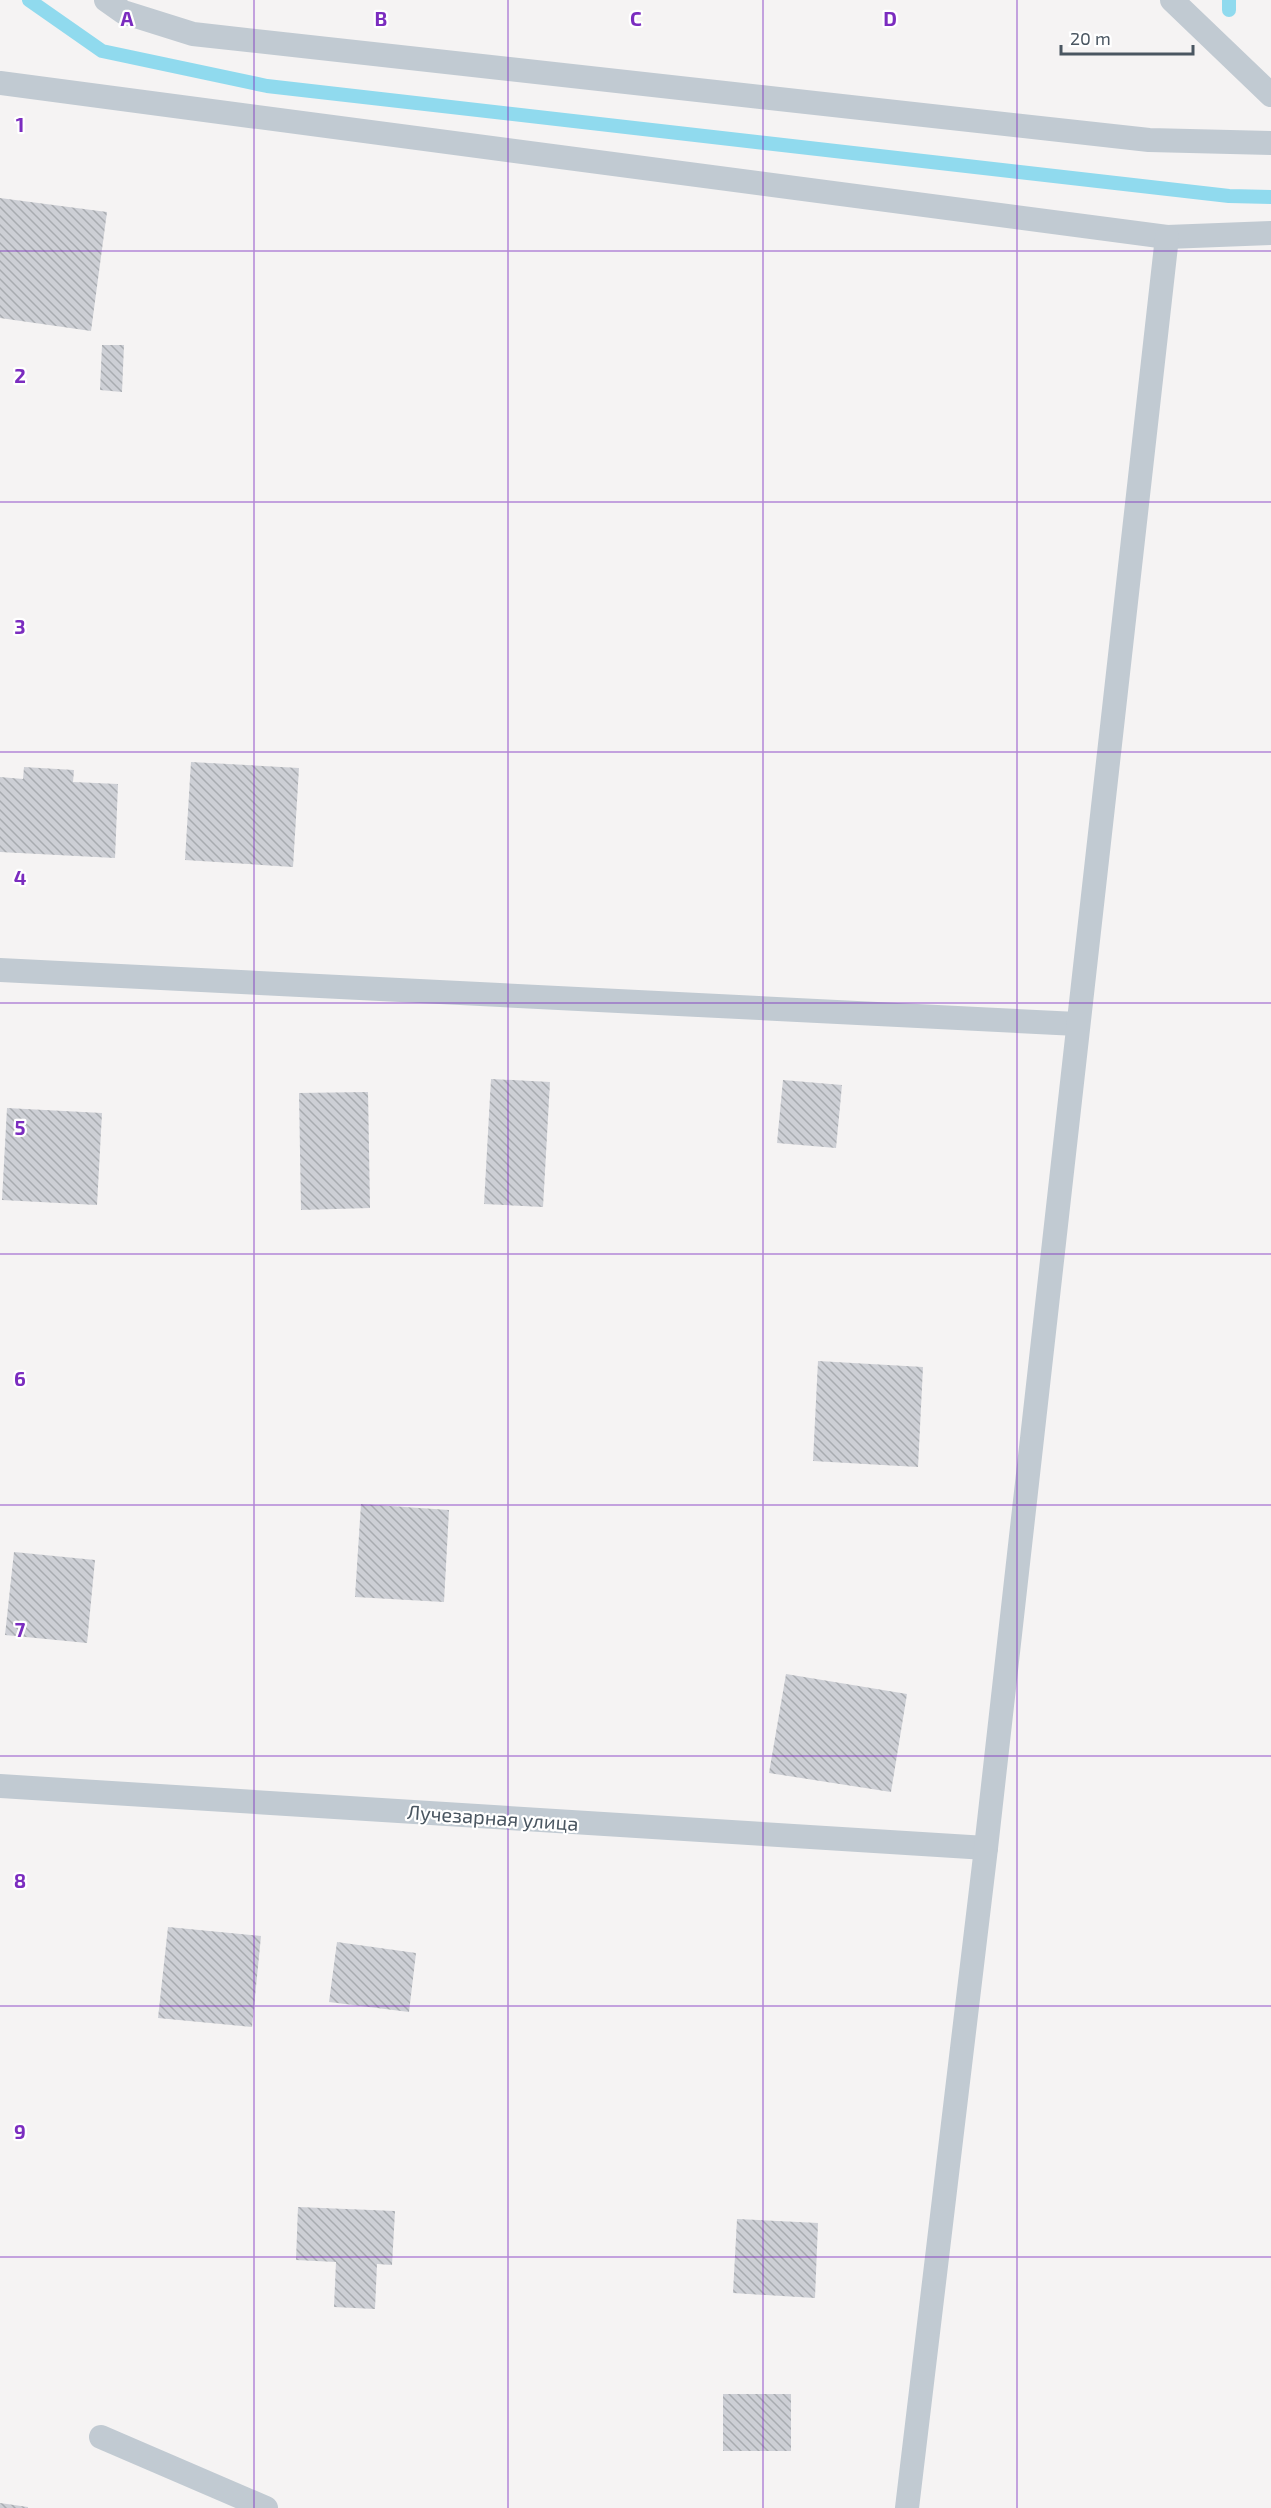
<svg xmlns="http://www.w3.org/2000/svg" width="1271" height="2508" font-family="'Exo 2',sans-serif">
	<defs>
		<pattern id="building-back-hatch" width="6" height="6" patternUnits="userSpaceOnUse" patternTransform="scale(1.5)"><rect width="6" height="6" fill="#cdcfd5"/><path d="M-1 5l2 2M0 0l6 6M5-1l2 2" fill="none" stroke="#a8abb0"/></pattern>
	</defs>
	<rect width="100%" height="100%" fill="#f5f3f3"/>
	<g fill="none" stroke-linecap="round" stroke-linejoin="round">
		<g stroke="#90daee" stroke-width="14">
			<path d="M29 0 102 51 267 86 1229 196 1271 197"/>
			<path d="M1229 0V10"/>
		</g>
	</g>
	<g fill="url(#building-back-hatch)">
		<path d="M0 198 107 212 91 331 0 318Z"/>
		<path d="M102 345H124L122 392 100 390Z"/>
		<path d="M191 762 299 768 293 867 185 860Z"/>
		<path d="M24 767 74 770 73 782 118 784 115 858 0 852V777L23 779Z"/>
		<path d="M491 1079 550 1082 543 1207 484 1204Z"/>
		<path d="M783 1080 842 1085 836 1148 777 1143Z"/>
		<path d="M368 1092 370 1208 301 1210 299 1093Z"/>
		<path d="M7 1108 102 1113 97 1205 2 1200Z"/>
		<path d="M818 1361 923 1367 918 1467 813 1461Z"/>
		<path d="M361 1504 449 1510 444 1602 355 1597Z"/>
		<path d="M14 1552 95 1560 87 1643 5 1635Z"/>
		<path d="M786 1674 907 1694 891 1792 769 1773Z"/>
		<path d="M168 1927 261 1936 252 2027 158 2018Z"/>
		<path d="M337 1942 416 1953 409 2012 329 2002Z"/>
		<path d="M298 2207 395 2211 392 2265 377 2264 375 2309 334 2307 336 2262 296 2260Z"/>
		<path d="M737 2219 818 2223 815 2298 733 2293Z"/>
		<rect x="723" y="2394" width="68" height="57"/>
		<path d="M0 2503 28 2507V2508H0Z"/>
	</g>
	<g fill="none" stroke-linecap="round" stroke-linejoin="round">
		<g stroke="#c1cad2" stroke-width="24">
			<path d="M106 0 123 12 193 34 1149 140 1271 143"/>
			<path d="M1172 0 1271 95"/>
			<path d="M0 83 1167 237 1271 233"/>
			<path d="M0 970 1077 1024"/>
			<path d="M0 1786 986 1848"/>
			<path d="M101 2437 266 2508"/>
			<path d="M907 2508 986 1848 1167 237"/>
		</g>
	</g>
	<path fill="none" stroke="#7b2cbf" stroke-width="1.5" stroke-opacity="0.55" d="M254 0V2508M508 0V2508M763 0V2508M1017 0V2508M0 251H1271M0 502H1271M0 752H1271M0 1003H1271M0 1254H1271M0 1505H1271M0 1756H1271M0 2006H1271M0 2257H1271"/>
	<g text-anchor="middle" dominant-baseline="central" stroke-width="4.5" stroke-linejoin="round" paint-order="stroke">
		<g font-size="20" fill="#4a5661" stroke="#fff">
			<text transform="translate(493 1817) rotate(4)">Лучезарная улица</text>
		</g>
	</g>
	<g font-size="20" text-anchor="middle" font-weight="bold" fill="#7b2cbf" stroke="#fff" stroke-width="4.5" stroke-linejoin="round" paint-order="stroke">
		<text x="127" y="26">A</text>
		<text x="381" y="26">B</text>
		<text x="636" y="26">C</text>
		<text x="890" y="26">D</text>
		<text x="20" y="132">1</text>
		<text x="20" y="383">2</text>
		<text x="20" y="634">3</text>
		<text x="20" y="885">4</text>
		<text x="20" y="1135">5</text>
		<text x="20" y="1386">6</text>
		<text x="20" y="1637">7</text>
		<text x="20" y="1888">8</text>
		<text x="20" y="2139">9</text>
	</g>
	<path d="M1061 45v9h132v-9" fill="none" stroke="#4a5661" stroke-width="3"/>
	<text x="1070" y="45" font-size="18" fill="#4a5661" stroke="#ffffff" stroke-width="4.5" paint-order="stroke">20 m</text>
</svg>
